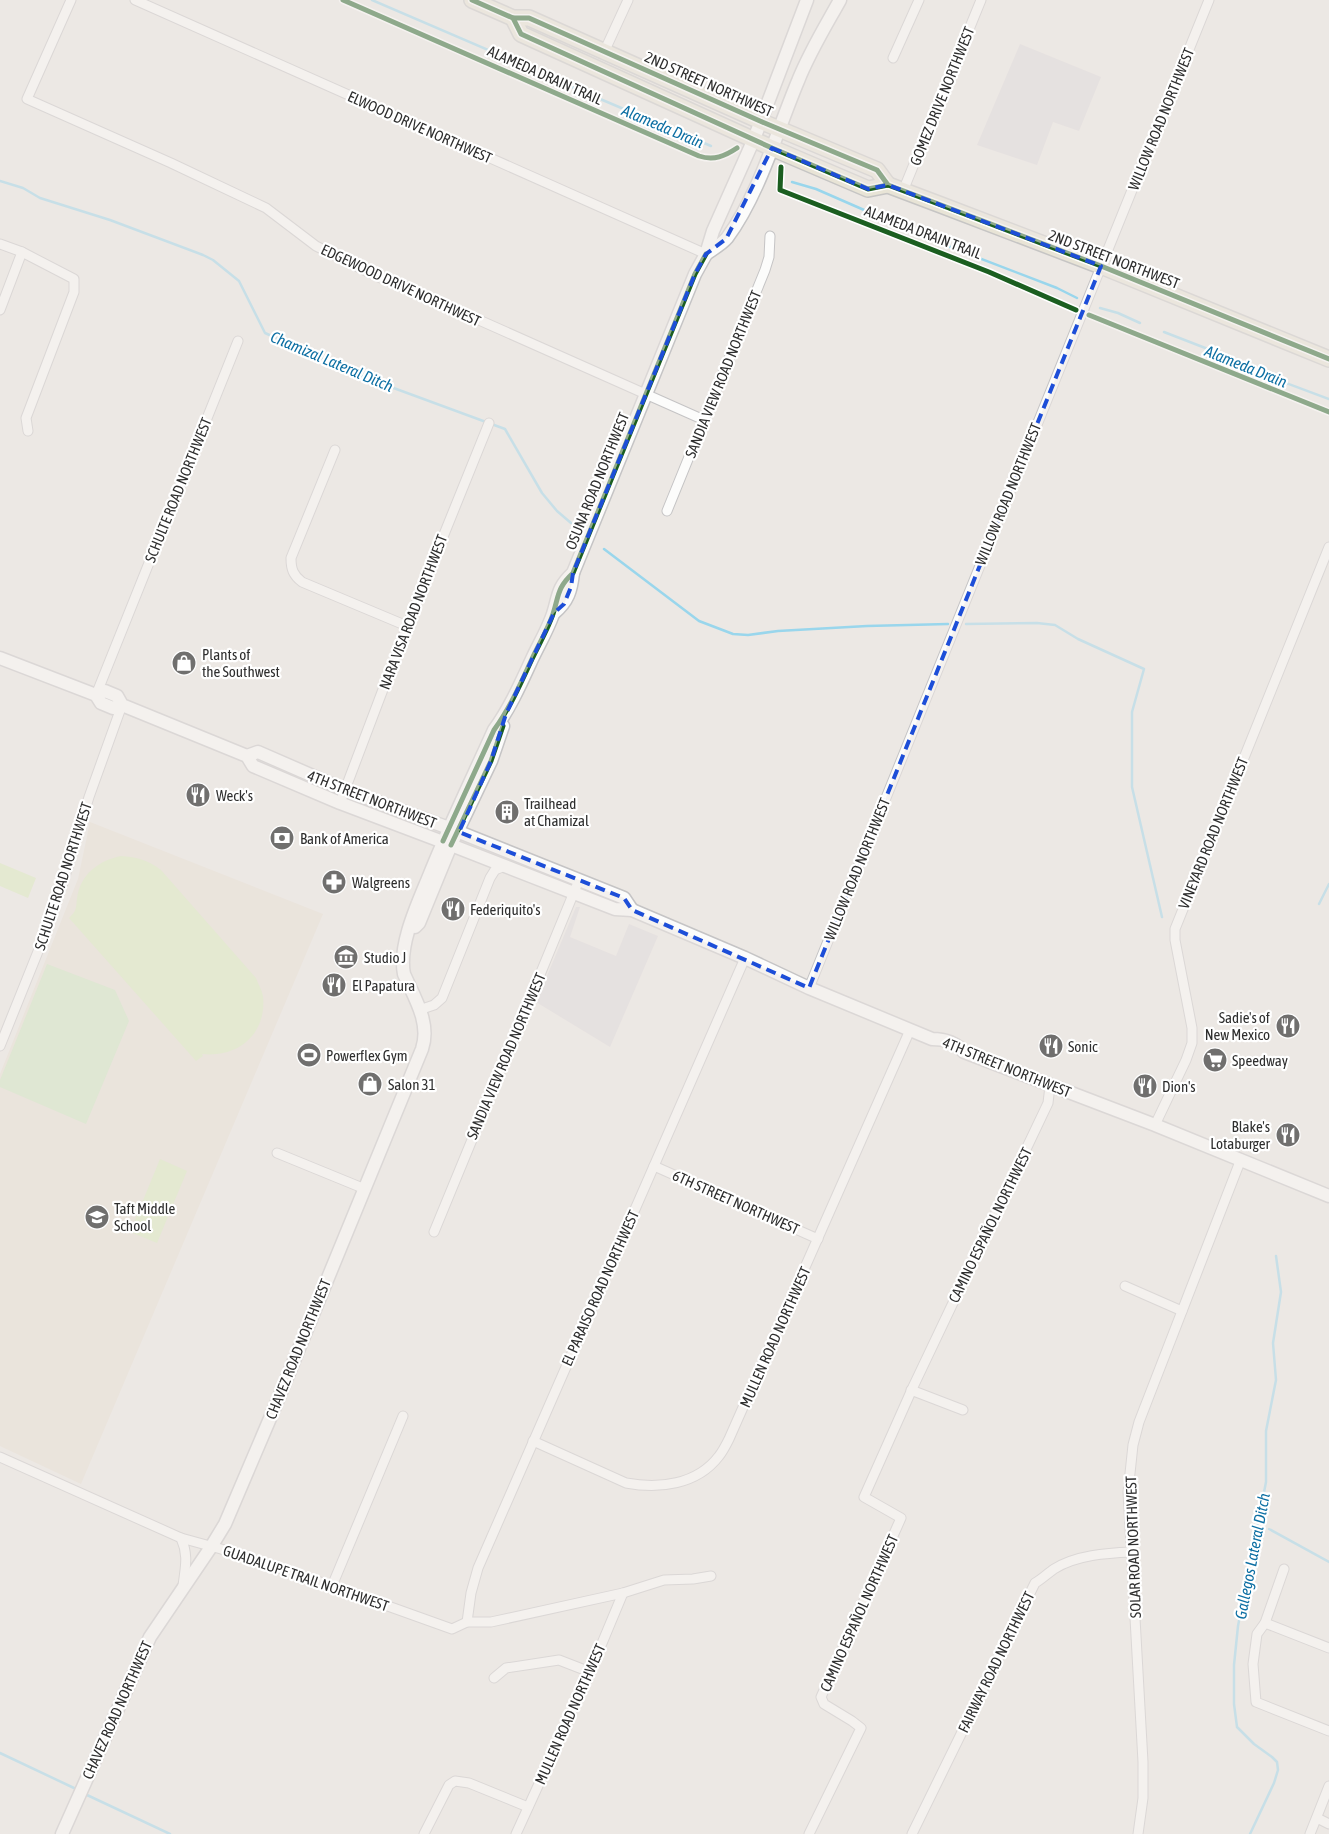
<svg xmlns="http://www.w3.org/2000/svg" width="1329" height="1834" font-family="'Asap Condensed',sans-serif">
	<rect width="100%" height="100%" fill="#ece8e4"/>
	<g fill="#dcd9db">
		<path d="M1020 44 1101 77 1079 131 1053 122 1037 165 977 145Z"/>
		<path d="M576 907H580L570 937 616 956 629 924 658 936 610 1047 536 1002Z"/>
	</g>
	<path fill="#e6e0d3" d="M90 822 323 914 81 1484 0 1446V1074L78 879Z"/>
	<path fill="#cee6be" d="M47 964 115 990 129 1021 86 1124 0 1087V1080Z"/>
	<g fill="#d9eabb">
		<path d="M121 856C137 857 148 860 161 870L256 978C258 984 262 990 263 996 267 1034 238 1058 202 1054L203 1056 196 1061 69 918C79 909 75 905 78 893 83 872 101 860 121 856Z"/>
		<path d="M0 863 36 878 28 898 0 886Z"/>
		<path d="M160 1159 187 1171 157 1243 130 1232Z"/>
	</g>
	<g fill="none" stroke-linecap="round" stroke-linejoin="round">
		<g stroke="#99d6ec" stroke-width="2.5">
			<path d="M372 0 516 62"/>
			<path d="M532 70 539 75 553 79 711 146"/>
			<path d="M0 181 23 188 40 198 110 220 203 255 213 260 239 281 265 333 361 376 505 429 542 493 557 511 571 523"/>
			<path d="M792 182 816 189 903 227"/>
			<path d="M918 233 932 240 1057 288 1077 298"/>
			<path d="M1100 308 1118 313 1140 323"/>
			<path d="M1164 332 1244 363 1262 374 1329 399"/>
			<path d="M604 549 699 621 733 634 748 635 778 631 867 626 948 624"/>
			<path d="M966 624 1037 623 1055 625 1078 639 1144 669 1132 712V787L1162 917"/>
			<path d="M1319 904 1329 884"/>
			<path d="M1269 1529 1329 1562"/>
			<path d="M0 1753 74 1788"/>
			<path d="M87 1795 170 1834"/>
			<path d="M1250 1834 1274 1783 1278 1770 1277 1762 1272 1757 1254 1744 1237 1727 1234 1704V1665L1238 1626 1266 1482V1431L1276 1380 1273 1343 1281 1292 1276 1256"/>
		</g>
		<defs>
			<g id="street">
				<path d="M71 0 27 99 171 163 266 208 316 246 376 276 452 308 704 420"/>
				<path d="M135 0 706 254"/>
				<path d="M605 50 628 0"/>
				<path d="M893 58 919 0"/>
				<path d="M903 191 981 0"/>
				<path d="M0 244 22 252 74 279V292L26 418 28 431"/>
				<path d="M0 310 22 252"/>
				<path d="M335 450 291 558C291 569 293 575 302 582L407 626"/>
				<path d="M667 511 765 270 769 257 770 236"/>
				<path d="M96 695 238 341"/>
				<path d="M340 803 407 626 489 423"/>
				<path d="M809 988 1209 0"/>
				<path d="M419 1010 434 1005 442 998 490 878 495 870 505 866"/>
				<path d="M0 1046 39 949 64 880 89 797 122 705"/>
				<path d="M1155 1125 1186 1060 1192 1043V1028L1175 940V929L1329 547"/>
				<path d="M277 1153 365 1189"/>
				<path d="M654 1166 818 1239"/>
				<path d="M434 1232 579 880"/>
				<path d="M1125 1286 1182 1311"/>
				<path d="M911 1390 963 1410"/>
				<path d="M533 1441 626 1483C659 1489 697 1485 719 1456 723 1451 726 1445 729 1439L910 1030"/>
				<path d="M0 1457 181 1538 221 1549 332 1586 452 1629 467 1622H491L623 1593 664 1580 693 1579 711 1576"/>
				<path d="M181 1538C189 1556 185 1568 183 1586"/>
				<path d="M1284 1569 1265 1623 1257 1634 1253 1664 1256 1702 1329 1731"/>
				<path d="M332 1586 403 1416"/>
				<path d="M467 1622 471 1593 478 1568 745 958"/>
				<path d="M1265 1623 1329 1648"/>
				<path d="M494 1678 506 1668 559 1660 590 1672"/>
				<path d="M1317 1818 1329 1824"/>
				<path d="M424 1834 449 1785 455 1781 469 1783 528 1807"/>
				<path d="M516 1834 590 1672 623 1593"/>
				<path d="M809 1834 861 1728 852 1721 824 1704 821 1697 901 1518 864 1497 913 1387 1048 1103 1050 1086"/>
				<path d="M912 1834 1035 1583C1042 1579 1048 1573 1054 1569 1076 1555 1107 1553 1132 1552"/>
				<path d="M1138 1834 1143 1798V1762L1128 1492 1133 1445 1139 1422 1241 1159"/>
				<path d="M1310 1834 1329 1786"/>
			</g>
			<g id="secondary">
				<path d="M706 254C713 249 722 244 727 238 759 195 777 131 798 81 809 53 825 27 840 0"/>
				<path d="M554 613C568 601 571 591 573 573"/>
				<path d="M0 658 96 695 101 703 113 708 122 705"/>
				<path d="M96 695 105 691 117 696 122 705 247 756 253 766 340 803 451 845 615 909 632 910 745 958 809 988 932 1039C945 1039 955 1042 964 1052L1155 1125 1329 1196"/>
				<path d="M247 756 258 752 345 790 449 828 624 898 632 910"/>
				<path d="M415 927 419 923 451 845 491 761 503 726"/>
				<path d="M62 1834 150 1637 211 1547 225 1524 277 1402 422 1049C431 1023 414 997 404 974 398 945 418 903 429 876 449 826 472 779 494 730 510 708 521 683 532 659 539 644 548 629 553 614 559 595 557 588 573 573L695 274 706 254 713 231 754 139 807 0"/>
			</g>
			<g id="primary">
				<path d="M472 0 513 18H529L760 121 877 170 888 185"/>
				<path d="M513 18 521 34 772 148 868 189 888 185 941 205 1101 266 1329 359"/>
			</g>
		</defs>
		<use href="#street" stroke="#c5c4c5" stroke-width="11"/>
		<use href="#secondary" stroke="#c5c4c5" stroke-width="15"/>
		<use href="#primary" stroke="#c6c5c4" stroke-width="18"/>
		<use href="#street" stroke="#fcfcfb" stroke-width="9"/>
		<use href="#secondary" stroke="#fcfcfb" stroke-width="12"/>
		<use href="#primary" stroke="#e8e4d6" stroke-width="15"/>
		<defs>
			<g id="cycleway">
				<path d="M343 0 699 156C714 161 725 156 737 148"/>
				<path d="M472 0 513 18H529L760 121 877 170 888 185"/>
				<path d="M513 18 521 34 772 148 868 189 888 185 941 205 1101 266 1329 359"/>
				<path d="M781 167 780 190 989 272 1076 310"/>
				<path d="M1089 315 1329 412"/>
				<path d="M443 841 494 730C510 708 521 683 532 659 539 644 548 629 553 614 559 595 557 588 573 573L695 274 706 254"/>
				<path d="M451 845 491 761 503 726"/>
			</g>
		</defs>
		<use href="#cycleway" stroke="#fff" stroke-width="8"/>
		<use href="#cycleway" stroke="#1b5e20" stroke-width="5"/>
	</g>
	<path d="M0 0H1329V1834H0ZM772 148 868 189 888 185 1101 266 809 988 632 910 624 898 459 832 491 761 506 714 554 613 564 604 571 587 573 573 695 274 706 254 726 239Z" fill="#ece8e4" fill-opacity=".55" fill-rule="evenodd"/>
	<path fill="none" stroke="#1d4ed8" stroke-width="4" stroke-dasharray="10 6" stroke-linejoin="round" d="M772 148 868 189 888 185 1101 266 809 988 632 910 624 898 459 832 491 761 506 714 554 613 564 604 571 587 573 573 695 274 706 254 726 239Z"/>
	<defs>
		<symbol id="shop-disc" viewBox="-11 -11 22 22"><circle r="9.5" fill="#706f6e" stroke="#fff"/><path d="M-5-2.5h2.3a2.7 3.5 0 0 1 5.4 0H5L5.5 6h-11ZM-1.5-2.5h3a1.5 2.3 0 0 0-3 0Z" fill="#fff"/></symbol>
		<symbol id="restaurant-disc" viewBox="-11 -11 22 22"><circle r="9.5" fill="#706f6e" stroke="#fff"/><path d="M-5-6h1v4h1v-4h1v4h1v-4h1v5L-1.5 .5V6h-2V.5L-5-1ZM5-6V6H3V1.5H1.5Q1.5-4 5-6Z" fill="#fff"/></symbol>
		<symbol id="building-disc" viewBox="-11 -11 22 22"><circle r="9.5" fill="#706f6e" stroke="#fff"/><path d="M-4-6H4V6H1V3H-1V6H-4ZM-2.5-4.3h1.7v1.8h-1.7ZM.8-4.3h1.7v1.8H.8ZM-2.5-1h1.7V.8h-1.7ZM.8-1h1.7V.8H.8Z" fill="#fff"/></symbol>
		<symbol id="bank-disc" viewBox="-11 -11 22 22"><circle r="9.5" fill="#706f6e" stroke="#fff"/><path d="M-6-4H6V4H-6ZM0-2.3a2.3 2.3 0 1 0 0 4.6a2.3 2.3 0 1 0 0-4.6Z" fill="#fff"/></symbol>
		<symbol id="pharmacy-disc" viewBox="-11 -11 22 22"><circle r="9.5" fill="#706f6e" stroke="#fff"/><path d="M-2-6h4v4h4v4h-4v4h-4v-4h-4v-4h4Z" fill="#fff"/></symbol>
		<symbol id="museum-disc" viewBox="-11 -11 22 22"><circle r="9.5" fill="#706f6e" stroke="#fff"/><path d="M0-6L6-3V-2H-6V-3ZM-5-1h2V3h-2ZM-1-1h2V3h-2ZM3-1h2V3H3ZM-6 4H6V6H-6Z" fill="#fff"/></symbol>
		<symbol id="stadium-disc" viewBox="-11 -11 22 22"><circle r="9.5" fill="#706f6e" stroke="#fff"/><path d="M0-5a6.5 5 0 1 0 0 10a6.5 5 0 1 0 0-10ZM-3.5-1.8h7v3.6h-7Z" fill="#fff"/></symbol>
		<symbol id="supermarket-disc" viewBox="-11 -11 22 22"><circle r="9.5" fill="#706f6e" stroke="#fff"/><path d="M-6-5.5h2.5l.6 2H6L4.5 2H-2.5L-4.4-4H-6ZM-1.5 3.2a1.3 1.3 0 1 0 .1 0ZM3 3.2a1.3 1.3 0 1 0 .1 0Z" fill="#fff"/></symbol>
		<symbol id="school-disc" viewBox="-11 -11 22 22"><circle r="9.5" fill="#706f6e" stroke="#fff"/><path d="M0-5L7-2L0 1L-7-2ZM-4 1L0 2.5L4 1V4Q0 6-4 4Z" fill="#fff"/></symbol>
	</defs>
	<g fill-rule="evenodd">
		<use href="#shop-disc" x="170" y="649" width="28" height="28"/>
		<use href="#restaurant-disc" x="184" y="781" width="28" height="28"/>
		<use href="#building-disc" x="493" y="798" width="28" height="28"/>
		<use href="#bank-disc" x="268" y="824" width="28" height="28"/>
		<use href="#pharmacy-disc" x="320" y="868" width="28" height="28"/>
		<use href="#restaurant-disc" x="439" y="895" width="28" height="28"/>
		<use href="#museum-disc" x="332" y="943" width="28" height="28"/>
		<use href="#restaurant-disc" x="320" y="971" width="28" height="28"/>
		<use href="#restaurant-disc" x="1274" y="1012" width="28" height="28"/>
		<use href="#restaurant-disc" x="1037" y="1032" width="28" height="28"/>
		<use href="#stadium-disc" x="295" y="1041" width="28" height="28"/>
		<use href="#supermarket-disc" x="1201" y="1046" width="28" height="28"/>
		<use href="#shop-disc" x="356" y="1070" width="28" height="28"/>
		<use href="#restaurant-disc" x="1131" y="1072" width="28" height="28"/>
		<use href="#restaurant-disc" x="1274" y="1121" width="28" height="28"/>
		<use href="#school-disc" x="83" y="1203" width="28" height="28"/>
	</g>
	<g text-anchor="middle" dominant-baseline="central" stroke-width="4.5" stroke-linejoin="round" paint-order="stroke">
		<g font-size="15" fill="#2e2e2e" stroke="#fff">
			<text transform="translate(545 75) rotate(24)">ALAMEDA DRAIN TRAIL</text>
			<text transform="translate(709 84) rotate(24)">2ND STREET NORTHWEST</text>
			<text transform="translate(942 96) rotate(-68)">GOMEZ DRIVE NORTHWEST</text>
			<text transform="translate(1161 119) rotate(-68)">WILLOW ROAD NORTHWEST</text>
			<text transform="translate(420 127) rotate(24)">ELWOOD DRIVE NORTHWEST</text>
			<text transform="translate(923 232) rotate(21)">ALAMEDA DRAIN TRAIL</text>
			<text transform="translate(1114 259) rotate(21)">2ND STREET NORTHWEST</text>
			<text transform="translate(401 285) rotate(25)">EDGEWOOD DRIVE NORTHWEST</text>
			<text transform="translate(723 374) rotate(-68)">SANDIA VIEW ROAD NORTHWEST</text>
			<text transform="translate(597 481) rotate(-68)">OSUNA ROAD NORTHWEST</text>
			<text transform="translate(178 490) rotate(-68)">SCHULTE ROAD NORTHWEST</text>
			<text transform="translate(1008 494) rotate(-68)">WILLOW ROAD NORTHWEST</text>
			<text transform="translate(413 612) rotate(-69)">NARA VISA ROAD NORTHWEST</text>
			<text transform="translate(372 799) rotate(21)">4TH STREET NORTHWEST</text>
			<text transform="translate(1213 833) rotate(-68)">VINEYARD ROAD NORTHWEST</text>
			<text transform="translate(857 869) rotate(-68)">WILLOW ROAD NORTHWEST</text>
			<text transform="translate(63 876) rotate(-72)">SCHULTE ROAD NORTHWEST</text>
			<text transform="translate(506 1056) rotate(-67)">SANDIA VIEW ROAD NORTHWEST</text>
			<text transform="translate(1007 1067) rotate(22)">4TH STREET NORTHWEST</text>
			<text transform="translate(736 1202) rotate(24)">6TH STREET NORTHWEST</text>
			<text transform="translate(990 1225) rotate(-64)">CAMINO ESPAÑOL NORTHWEST</text>
			<text transform="translate(600 1288) rotate(-66)">EL PARAISO ROAD NORTHWEST</text>
			<text transform="translate(775 1337) rotate(-66)">MULLEN ROAD NORTHWEST</text>
			<text transform="translate(298 1349) rotate(-68)">CHAVEZ ROAD NORTHWEST</text>
			<text transform="translate(1133 1547) rotate(-92)">SOLAR ROAD NORTHWEST</text>
			<text transform="translate(306 1578) rotate(19)">GUADALUPE TRAIL NORTHWEST</text>
			<text transform="translate(859 1613) rotate(-66)">CAMINO ESPAÑOL NORTHWEST</text>
			<text transform="translate(996 1662) rotate(-64)">FAIRWAY ROAD NORTHWEST</text>
			<text transform="translate(117 1710) rotate(-66)">CHAVEZ ROAD NORTHWEST</text>
			<text transform="translate(570 1714) rotate(-66)">MULLEN ROAD NORTHWEST</text>
		</g>
		<g font-size="15" fill="#2e2e2e" stroke="#fff" text-anchor="start">
			<text x="202" y="654">Plants of<tspan x="202" dy="17">the Southwest</tspan></text>
			<text x="216" y="795">Weck's</text>
			<text x="524" y="803">Trailhead<tspan x="524" dy="17">at Chamizal</tspan></text>
			<text x="300" y="838">Bank of America</text>
			<text x="352" y="882">Walgreens</text>
			<text x="470" y="909">Federiquito's</text>
			<text x="364" y="957">Studio J</text>
			<text x="352" y="985">El Papatura</text>
			<text x="1270" y="1017" text-anchor="end">Sadie's of<tspan x="1270" dy="17">New Mexico</tspan></text>
			<text x="1068" y="1046">Sonic</text>
			<text x="326" y="1055">Powerflex Gym</text>
			<text x="1232" y="1060">Speedway</text>
			<text x="388" y="1084">Salon 31</text>
			<text x="1162" y="1086">Dion's</text>
			<text x="1270" y="1126" text-anchor="end">Blake's<tspan x="1270" dy="17">Lotaburger</tspan></text>
			<text x="114" y="1208">Taft Middle<tspan x="114" dy="17">School</tspan></text>
		</g>
		<g font-size="16" font-style="italic" fill="#0d6fa3" stroke="#fff">
			<text transform="translate(663 126) rotate(23)">Alameda Drain</text>
			<text transform="translate(332 361) rotate(23)">Chamizal Lateral Ditch</text>
			<text transform="translate(1246 366) rotate(22)">Alameda Drain</text>
			<text transform="translate(1252 1556) rotate(-79)">Gallegos Lateral Ditch</text>
		</g>
	</g>
</svg>
